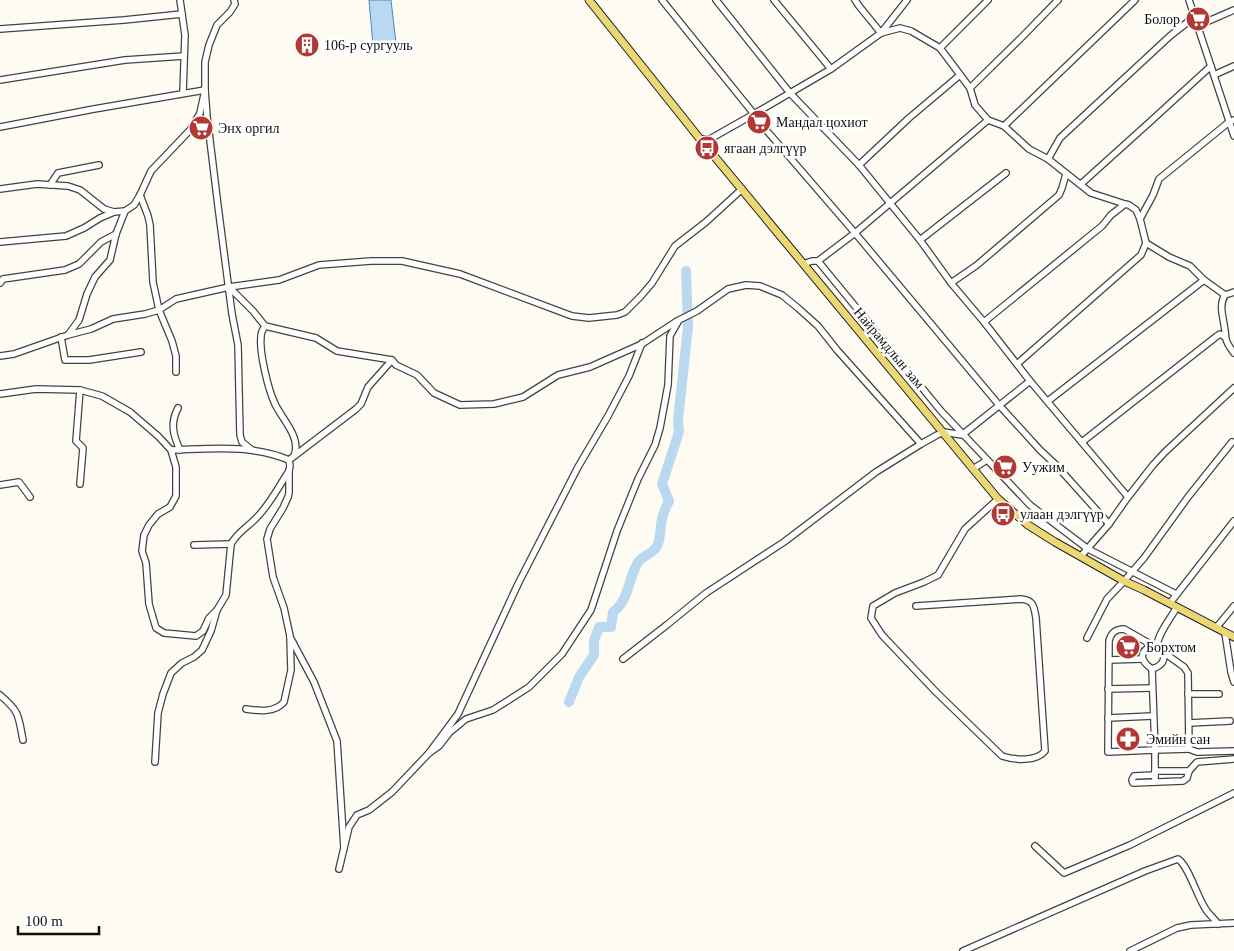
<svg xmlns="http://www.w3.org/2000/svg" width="1234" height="951" font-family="'Times New Roman',serif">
	<rect width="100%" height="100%" fill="#fefcf2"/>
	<path fill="#bbd8f1" stroke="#4987c1" d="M369 0H391L396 43 373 45Z"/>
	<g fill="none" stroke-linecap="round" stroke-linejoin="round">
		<path stroke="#bbd8f1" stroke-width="10" d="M569 702 579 677 594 655V641L599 627H611L613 612C630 600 628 576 639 561 644 555 654 553 657 546 661 538 660 527 662 519 663 513 666 507 669 501L662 484 679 432 678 420 688 327 686 271"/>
		<defs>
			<g id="minor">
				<path d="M180 0 185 35 183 93"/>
				<path d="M662 0 754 114 761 124 855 233 999 405 1040 450 1056 465 1109 524"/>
				<path d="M716 0 790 93 859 165 920 240 951 283 984 322 1030 381 1128 497"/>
				<path d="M774 0 831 69"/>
				<path d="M855 0 859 6 881 33"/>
				<path d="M1189 0 1234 136"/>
				<path d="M1197 26 1234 10"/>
				<path d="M0 29 124 20 182 14"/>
				<path d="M881 33 900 28 911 31 940 48 970 88 975 105 988 120 1004 126 1029 149 1048 159 1091 193 1125 204"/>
				<path d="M940 48 988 0"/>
				<path d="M1214 75 1234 66"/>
				<path d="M0 80 125 60 184 56"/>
				<path d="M970 88 1022 37 1058 0"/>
				<path d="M1004 126 1135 0"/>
				<path d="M0 127 94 109 205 90 207 116 218 206 232 314 238 345 240 435 242 442 252 450"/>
				<path d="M700 139H710L754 114 831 69 881 33 907 0"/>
				<path d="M1048 159 1060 138 1170 36 1194 17"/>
				<path d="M859 165 909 118 960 75"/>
				<path d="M1081 184 1152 120 1211 66"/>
				<path d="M50 185 58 173 99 165"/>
				<path d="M0 189 37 184 68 186 80 190 104 209 114 212"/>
				<path d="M140 195 148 216 150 225 153 282 159 310 172 341 176 356V372"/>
				<path d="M1140 219 1153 195 1159 179 1229 122 1234 120"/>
				<path d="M920 240 1006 173"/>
				<path d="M0 242 66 236 84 228 100 218 114 212 125 211"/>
				<path d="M1146 243 1169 257 1190 266 1204 280 1225 295"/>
				<path d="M818 261 941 411 1030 505 1088 549 1176 594"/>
				<path d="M803 264 812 261H818L855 233 988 120"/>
				<path d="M0 283 3 279 65 270 79 264 101 242 116 234"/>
				<path d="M951 283 977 265 1059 195 1062 188 1066 174"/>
				<path d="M229 287 253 311 265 326 316 338 337 351 392 360 396 365 417 375 434 393 460 405 494 404 523 397 558 375 590 367 642 344 677 321"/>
				<path d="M1234 292 1225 295C1218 306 1224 319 1225 331 1226 334 1225 335 1226 339 1227 344 1231 349 1234 353"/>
				<path d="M984 322 1102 226 1111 215 1125 204 1129 205 1136 210 1140 219 1146 243 1141 255 1017 364"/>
				<path d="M265 326C263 329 261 332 261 336 259 352 268 389 275 404 282 419 302 438 294 456"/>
				<path d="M68 335 91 329 113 319 145 314 159 310 176 299 229 287 279 280 319 265 371 261H402L460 274 572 316 589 318 617 315 625 312 641 296 652 283 675 246 706 222 742 189"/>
				<path d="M61 337 65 360H89L141 352"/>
				<path d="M0 356 14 354 68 335 79 320 87 294 95 277 110 260 116 234 125 211 134 205 140 195 151 171 191 129 200 113 205 90V62L209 45 217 25 230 12 235 4 234 0"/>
				<path d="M80 390 76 441 83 448 80 484"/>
				<path d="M0 394 36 389 80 390 102 396 130 412 158 436 171 450 176 467V496L170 507 158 514 149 525 144 535 142 551 146 563 149 604 156 628 164 633 196 636 203 631 209 618 217 610"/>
				<path d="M1048 401 1204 280"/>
				<path d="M178 408C170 423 173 435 180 450"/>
				<path d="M1082 442 1217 336 1220 334 1225 337"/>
				<path d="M289 460 356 409 361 404 368 387 392 360"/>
				<path d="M973 469 987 460"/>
				<path d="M0 485 19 482 30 497"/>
				<path d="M194 545 231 544"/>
				<path d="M1081 556 1109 524 1128 497 1153 465 1165 452 1234 388"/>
				<path d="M1170 603 1234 521"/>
				<path d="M916 606 1021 599C1034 600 1034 607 1036 618L1045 751C1037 762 1014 760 1002 756L936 692 882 635 871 618 873 606 895 593 924 582 938 575 965 529 998 499"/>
				<path d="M1216 628 1234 606"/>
				<path d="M1225 633 1231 672 1234 682"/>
				<path d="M290 637 314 682 337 741 344 848 339 869"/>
				<path d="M1087 638 1107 599 1124 581 1144 558 1188 497 1232 442"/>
				<path d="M1152 645 1124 629C1115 629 1111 633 1109 641L1108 752 1155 750V782"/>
				<path d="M1153 645C1139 651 1139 660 1152 669 1161 666 1165 662 1164 652"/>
				<path d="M623 659 668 624 706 593 784 542 876 472 921 444 937 435 944 432 962 435 1030 381"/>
				<path d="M1109 660 1142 659"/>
				<path d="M1152 669 1155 750 1189 749 1188 673 1184 667 1170 657 1157 645C1159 632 1170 619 1177 607"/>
				<path d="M1108 689 1152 688"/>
				<path d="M1188 694H1219"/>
				<path d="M0 695C20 712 18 715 23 740"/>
				<path d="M246 709C258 711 275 713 284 702L291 670 290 636 284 608 273 577 267 539 270 529 283 508 288 497 289 493V471"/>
				<path d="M1108 718 1153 716"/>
				<path d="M1189 723 1230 721"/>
				<path d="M1189 749 1197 752 1234 751"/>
				<path d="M429 753 439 746 449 733 466 719 493 710 529 687 562 654 591 610 617 531 638 479 655 445 660 428 668 385 670 336 679 320 697 311 728 289 746 285 760 286 782 295 798 308 818 326 837 350 921 444"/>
				<path d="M155 762 158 713 163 694 171 673 182 663 194 657 202 650 211 631 217 610 226 595 231 544C238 531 250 526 259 515 271 502 279 486 289 471L290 466 289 460C251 444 210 449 171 450"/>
				<path d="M1155 771H1189"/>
				<path d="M1155 775 1134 776 1132 780 1133 783 1183 781 1187 778 1189 771 1197 762 1234 759"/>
				<path d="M1035 846 1064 873 1130 845 1234 793"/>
				<path d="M344 848 349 827 357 815 369 810 392 792 429 753 458 714 518 584 578 467 608 416 629 376 642 343"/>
				<path d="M963 951 1145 871 1178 859C1188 865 1197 896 1205 908 1208 914 1214 918 1218 924"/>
				<path d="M1130 951 1177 928 1191 925 1234 923"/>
			</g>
			<path id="major" d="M589 0 700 139 998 499 1028 525 1055 542 1124 581 1144 590 1234 637"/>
		</defs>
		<use href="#minor" stroke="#424242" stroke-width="8"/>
		<use href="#major" stroke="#202020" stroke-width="9"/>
		<use href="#minor" stroke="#fff" stroke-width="5.5"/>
		<use href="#major" stroke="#ebd875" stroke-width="7"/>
	</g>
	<defs>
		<symbol id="supermarket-disc" viewBox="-11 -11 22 22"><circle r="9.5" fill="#b23834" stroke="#fff"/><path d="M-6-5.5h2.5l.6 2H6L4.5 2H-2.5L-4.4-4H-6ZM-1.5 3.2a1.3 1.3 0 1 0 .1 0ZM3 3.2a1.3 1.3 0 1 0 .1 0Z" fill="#fff"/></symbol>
		<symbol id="building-disc" viewBox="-11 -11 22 22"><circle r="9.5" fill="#b23834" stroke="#fff"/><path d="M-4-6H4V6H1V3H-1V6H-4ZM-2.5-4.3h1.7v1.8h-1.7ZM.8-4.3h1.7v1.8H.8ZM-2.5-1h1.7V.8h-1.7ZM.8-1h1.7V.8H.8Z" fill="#fff"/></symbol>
		<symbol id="bus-disc" viewBox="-11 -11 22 22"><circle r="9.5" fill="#b23834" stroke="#fff"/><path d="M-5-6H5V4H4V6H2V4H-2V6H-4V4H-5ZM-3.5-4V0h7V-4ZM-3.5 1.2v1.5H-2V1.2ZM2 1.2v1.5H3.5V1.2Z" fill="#fff"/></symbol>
		<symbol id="pharmacy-disc" viewBox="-11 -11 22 22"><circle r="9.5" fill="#b23834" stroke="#fff"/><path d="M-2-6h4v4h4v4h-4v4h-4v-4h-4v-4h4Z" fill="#fff"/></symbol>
	</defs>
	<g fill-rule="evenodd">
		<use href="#supermarket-disc" x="1184" y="5" width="28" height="28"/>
		<use href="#building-disc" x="293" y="31" width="28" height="28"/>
		<use href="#supermarket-disc" x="745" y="108" width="28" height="28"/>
		<use href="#supermarket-disc" x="187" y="114" width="28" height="28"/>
		<use href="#bus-disc" x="693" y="134" width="28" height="28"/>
		<use href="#supermarket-disc" x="991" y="453" width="28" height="28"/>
		<use href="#bus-disc" x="989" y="500" width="28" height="28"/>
		<use href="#supermarket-disc" x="1114" y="633" width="28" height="28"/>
		<use href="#pharmacy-disc" x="1114" y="725" width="28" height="28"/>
	</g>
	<g text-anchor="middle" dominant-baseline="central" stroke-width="5" stroke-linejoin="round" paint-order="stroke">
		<g font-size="14" fill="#0f0f0f" stroke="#fff" text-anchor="start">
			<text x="1180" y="19" text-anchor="end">Болор</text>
			<text x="324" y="45">106-р сургууль</text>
			<text x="776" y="122">Мандал цохиот</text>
			<text x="218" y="128">Энх оргил</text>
			<text x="724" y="148">ягаан дэлгүүр</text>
			<text x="1022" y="467">Уужим</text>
			<text x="1020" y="514">улаан дэлгүүр</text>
			<text x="1146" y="647">Борхтом</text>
			<text x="1146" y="739">Эмийн сан</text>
		</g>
		<g font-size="14" fill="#0f0f0f" stroke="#fff">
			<text transform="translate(889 348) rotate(50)">Найрамдлын зам</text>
		</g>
	</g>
	<path d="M18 926v8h81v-8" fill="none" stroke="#0f0f0f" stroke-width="2.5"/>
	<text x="25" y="926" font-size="15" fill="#0f0f0f" stroke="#ffffff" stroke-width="4" paint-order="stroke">100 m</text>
</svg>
